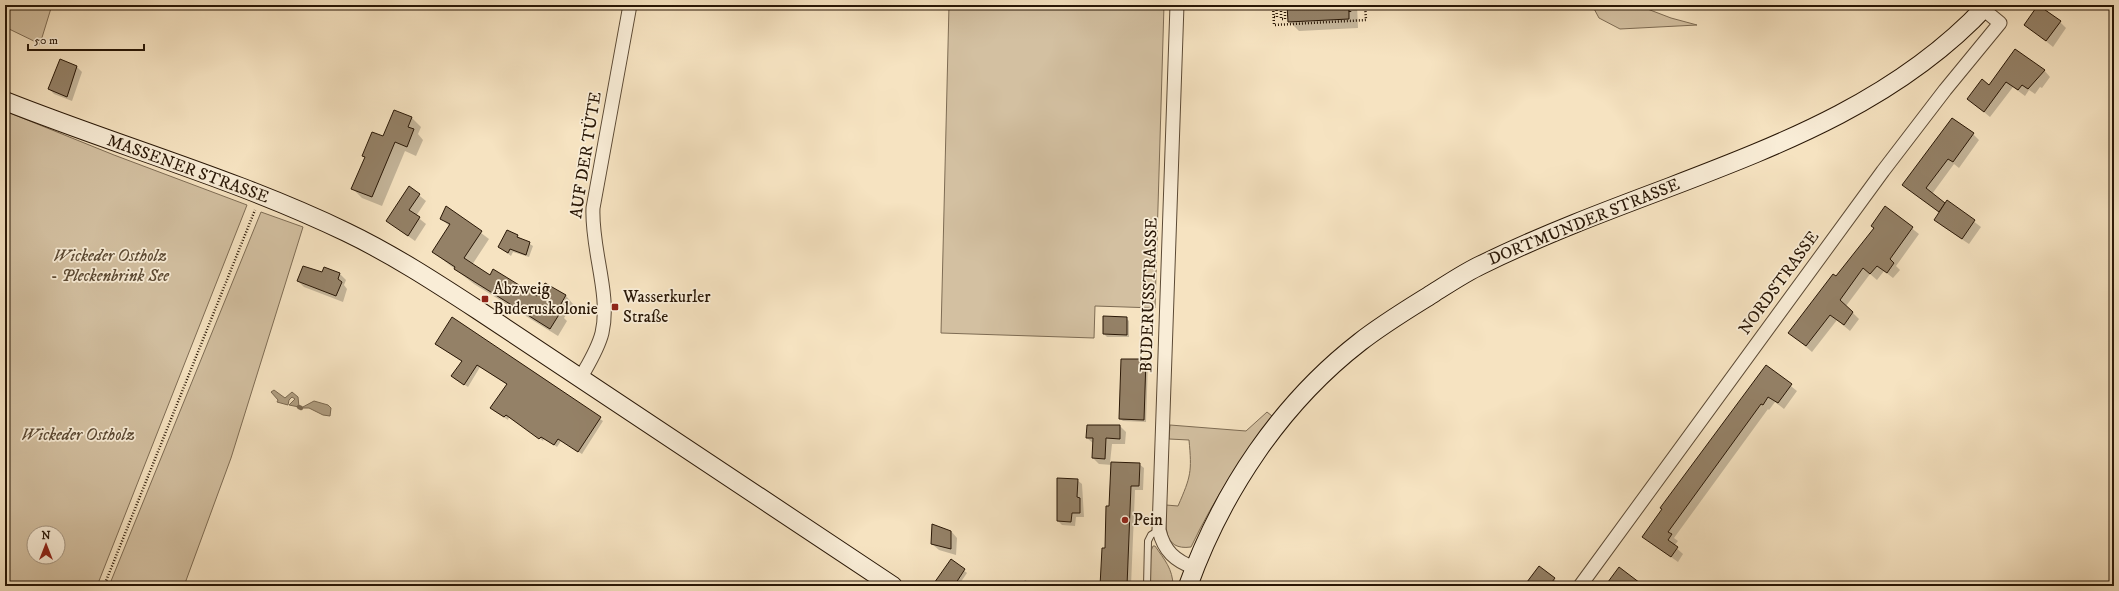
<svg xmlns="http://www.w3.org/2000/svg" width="2119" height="591" font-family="'IM FELL DW Pica',serif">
	<rect width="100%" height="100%" fill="#f6e3c1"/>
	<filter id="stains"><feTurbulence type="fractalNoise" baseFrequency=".005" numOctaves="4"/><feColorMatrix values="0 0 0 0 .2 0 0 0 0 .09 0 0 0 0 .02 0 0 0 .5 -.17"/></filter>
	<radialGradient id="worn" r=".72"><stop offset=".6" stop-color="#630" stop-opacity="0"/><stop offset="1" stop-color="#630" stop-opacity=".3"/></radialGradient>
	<g fill="#d3c0a1" stroke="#7e6c54" fill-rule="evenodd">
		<path d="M5 5H52L40 44 5 27Z"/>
		<path d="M949 5H1164L1155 308 1095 306 1094 338 941 333Z"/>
		<path d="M1592 5H1637L1671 18 1697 25 1620 29 1599 18Z"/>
		<path d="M5 111 114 155 247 205 97 586H5ZM34 533H58V557H34Z"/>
		<path d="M261 212 303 227 231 458 184 586H109Z"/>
		<path d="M1267 412 1272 416C1240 460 1215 497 1191 547 1162 551 1166 525 1166 505L1178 506C1191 476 1192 472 1189 440L1169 439 1170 425 1246 431Z"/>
		<path d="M1153 546H1155C1164 559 1173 569 1173 586H1149L1151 551Z"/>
	</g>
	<g fill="#b09e81" stroke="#7a6850">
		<path d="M274 390 285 398 292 392 298 397 299 407 289 405 295 399 292 397 289 400 288 405 277 402 278 400 271 392Z"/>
		<path d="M314 401 328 405 331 408 330 416 323 415 309 408H301Z"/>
	</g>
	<g fill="#0003">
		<path d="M1288 5H1357L1358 28 1299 31 1289 21Z"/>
		<path d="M2060 22 2066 28 2053 47 2025 24Z"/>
		<path d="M77 67 82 72 72 101 54 94 49 89Z"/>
		<path d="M2044 70 2050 77 2042 88 2040 87 2035 94 2029 90 2025 96 2013 87 1990 117 1968 99 1989 86Z"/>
		<path d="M412 118 421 127 418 134 423 140 416 156 405 151 382 206 362 198 352 188 366 158 363 156 383 138Z"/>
		<path d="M1973 134 1979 140 1959 168 1954 164 1932 194 1945 205 1948 202 1981 227 1969 244 1942 226 1935 219 1940 213 1903 185Z"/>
		<path d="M410 188 426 201 416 216 426 224 415 241 387 221Z"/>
		<path d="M447 207 489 239 472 265 490 276 537 297 546 284 566 296 573 304 564 318 567 321 558 336 474 284 433 252 450 227 441 218Z"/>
		<path d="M1886 208 1919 234 1896 266 1900 270 1893 278 1884 271 1877 280 1870 274 1846 306 1859 319 1850 331 1837 320 1812 352 1790 333 1875 228Z"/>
		<path d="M517 236 533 246 529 257 513 252 511 256 499 247Z"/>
		<path d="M325 268 340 274 346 280 344 285 347 289 343 302 304 287 298 281 323 274Z"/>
		<path d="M1104 317 1126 318 1129 321V337H1107L1104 334Z"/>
		<path d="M453 319 603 421 582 454 561 441 557 447 544 439 543 441 509 417 508 420 494 411 507 385 480 367 468 387 455 379 462 362 436 344Z"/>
		<path d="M1145 360 1148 363 1146 422 1123 421 1120 419Z"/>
		<path d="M1766 366 1797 391 1784 409 1775 402 1769 410 1768 409 1674 538 1678 541 1674 546 1683 554 1678 562 1643 537Z"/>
		<path d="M1120 426 1126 432 1125 444H1112L1110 463 1139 464 1144 468 1143 490H1135L1131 586H1102L1110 507 1112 465 1099 464 1093 458 1094 444 1087 438Z"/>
		<path d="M1077 480 1082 484 1084 517H1076L1075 526 1062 525 1058 521Z"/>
		<path d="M951 531 957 538 956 555 939 550 932 544Z"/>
		<path d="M951 560 967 573 958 586H934Z"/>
		<path d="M1554 579 1560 586H1525Z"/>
		<path d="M1025 580 1035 586H1015L1017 582 1022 585Z"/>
	</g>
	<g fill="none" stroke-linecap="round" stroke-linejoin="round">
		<path stroke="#7a6850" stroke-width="4.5" d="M299 407 301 408"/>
	</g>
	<g fill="#948167" stroke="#291706">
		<path d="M1287 5H1349V19L1288 22Z"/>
		<path d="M2038 5 2061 21 2046 41 2024 25Z"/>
		<path d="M2015 49 2045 70 2028 89 2022 85 2018 90 2006 82 1984 112 1967 99 1982 79 1989 85Z"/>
		<path d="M60 59 77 66 67 97 48 89Z"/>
		<path d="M394 110 412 117 408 127 414 129 407 147 395 142 372 197 351 189 365 157 362 156 372 132 383 136Z"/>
		<path d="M1952 118 1974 133 1953 162 1948 159 1926 188 1945 203 1939 212 1902 185Z"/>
		<path d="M409 186 420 194 409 210 420 217 408 236 386 221Z"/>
		<path d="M1947 200 1975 220 1962 239 1934 220Z"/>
		<path d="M446 206 482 231 464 258 490 275 493 269 537 296 545 283 566 295 557 311 560 313 550 329 454 269 455 267 432 252 450 224 440 219Z"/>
		<path d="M1885 206 1913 227 1890 259 1894 263 1887 273 1877 266 1870 274 1863 268 1840 300 1853 312 1844 325 1830 315 1806 346 1788 333 1833 274 1836 276 1874 228 1871 226Z"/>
		<path d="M507 230 518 235 517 237 530 242 526 255 510 249 508 253 498 247Z"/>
		<path d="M303 266 322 272 324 267 340 273 338 279 342 282 336 296 297 281Z"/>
		<path d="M1103 316 1127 317V335L1103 334Z"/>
		<path d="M452 317 601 417 578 452 558 439 554 445 541 437 539 439 506 415 504 417 490 408 507 384 477 365 464 385 451 376 462 361 435 344Z"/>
		<path d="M1121 359H1146L1144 420 1119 419Z"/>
		<path d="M1766 365 1792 384 1778 403 1768 397 1763 405 1761 404 1668 532 1672 534 1668 540 1678 547 1671 557 1642 537 1662 509 1660 508Z"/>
		<path d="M1087 425H1120V439L1106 438 1105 459 1092 458 1093 438H1086Z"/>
		<path d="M1111 462 1140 463 1139 486H1131L1127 586H1100L1102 548H1105L1106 506H1109Z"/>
		<path d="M1057 478 1078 479 1077 497 1080 498V513H1072L1071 522 1057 521Z"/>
		<path d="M932 524 951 531V549L931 544Z"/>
		<path d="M951 559 965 569 954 586H932Z"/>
		<path d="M1539 566 1555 578 1549 586H1524Z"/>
		<path d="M1619 567 1644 586H1605Z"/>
	</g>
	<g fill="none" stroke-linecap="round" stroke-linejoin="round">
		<defs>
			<path id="service" d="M1147 586 1148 541 1151 535 1159 530"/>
			<g id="minor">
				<path d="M1177 5 1159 530C1164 551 1175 561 1195 568"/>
				<path d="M581 377C589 363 598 349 602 333 611 294 591 249 593 208L630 5"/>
				<path d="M1580 586 1883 171 1945 90 2000 23 1983 9"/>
			</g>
			<g id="secondary">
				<path d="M5 101C118 146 236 179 346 232 392 254 435 282 478 310L893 586"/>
				<path d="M1188 586C1222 492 1280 404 1360 342 1383 324 1408 309 1432 294 1448 284 1464 273 1481 265 1542 235 1606 211 1670 187 1785 143 1901 98 1987 5"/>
			</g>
		</defs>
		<use href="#service" stroke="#5c4a35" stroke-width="8"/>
		<use href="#minor" stroke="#5c4a35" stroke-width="15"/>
		<use href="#secondary" stroke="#291706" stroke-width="20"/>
		<g stroke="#291706" stroke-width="2.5" stroke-dasharray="1 2" stroke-linecap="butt">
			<path d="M1273 5 1274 25 1366 20 1365 5"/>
			<path d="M1281 5V19H1285V5"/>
			<path d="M1350 5V14"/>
			<path d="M1274 17H1277L1276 5"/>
			<path d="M104 586 255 210"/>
		</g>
		<use href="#service" stroke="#f9edd7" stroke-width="6"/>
		<use href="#minor" stroke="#f9edd7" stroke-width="13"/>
		<use href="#secondary" stroke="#f9edd7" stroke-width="18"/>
	</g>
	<g fill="#8f2418" stroke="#f9edd7" stroke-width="1.5">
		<rect x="481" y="295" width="8" height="8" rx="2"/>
		<rect x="611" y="303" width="8" height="8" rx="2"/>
		<circle cx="1125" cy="520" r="4"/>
	</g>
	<g text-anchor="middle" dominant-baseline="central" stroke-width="3.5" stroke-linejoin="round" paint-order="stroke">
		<g font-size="17" fill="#291706" stroke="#f9edd7">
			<text transform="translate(586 155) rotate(-81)">AUF DER TÜTE</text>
			<text transform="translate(188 169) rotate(20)">MASSENER STRASSE</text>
			<text transform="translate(1584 222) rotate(-22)">DORTMUNDER STRASSE</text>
			<text transform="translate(1779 283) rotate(-54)">NORDSTRASSE</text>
			<text transform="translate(1149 295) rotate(-88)">BUDERUSSTRASSE</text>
		</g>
		<g font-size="17" font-style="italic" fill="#5c4a34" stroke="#f9edd7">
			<text x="110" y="256">Wickeder Ostholz<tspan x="110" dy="20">- Pleckenbrink See</tspan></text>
			<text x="78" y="435">Wickeder Ostholz</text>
		</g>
		<g font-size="17" fill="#291706" stroke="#f9edd7" text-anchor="start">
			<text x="493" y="289">Abzweig<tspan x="493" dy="20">Buderuskolonie</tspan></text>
			<text x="623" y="297">Wasserkurler<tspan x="623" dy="20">Straße</tspan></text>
			<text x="1133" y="520">Pein</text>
		</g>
	</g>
	<rect width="2119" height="591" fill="none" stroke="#f6e3c1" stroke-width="20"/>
	<rect x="6" y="6" width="2107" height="579" fill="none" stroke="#291706" stroke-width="2"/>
	<rect x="10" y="10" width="2099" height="571" fill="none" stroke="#291706"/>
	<g transform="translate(46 545)"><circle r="19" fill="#f9edd7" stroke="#a69783"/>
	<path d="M0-3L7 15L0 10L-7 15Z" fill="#8f2418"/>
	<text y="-6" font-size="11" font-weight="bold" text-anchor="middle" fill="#291706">N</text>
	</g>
	<path d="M28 44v6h116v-6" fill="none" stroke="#291706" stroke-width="2"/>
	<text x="34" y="44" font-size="12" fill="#291706" stroke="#f9edd7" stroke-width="3" paint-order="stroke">50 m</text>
	<rect width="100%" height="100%" filter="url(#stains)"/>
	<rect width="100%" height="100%" fill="url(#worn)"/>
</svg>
